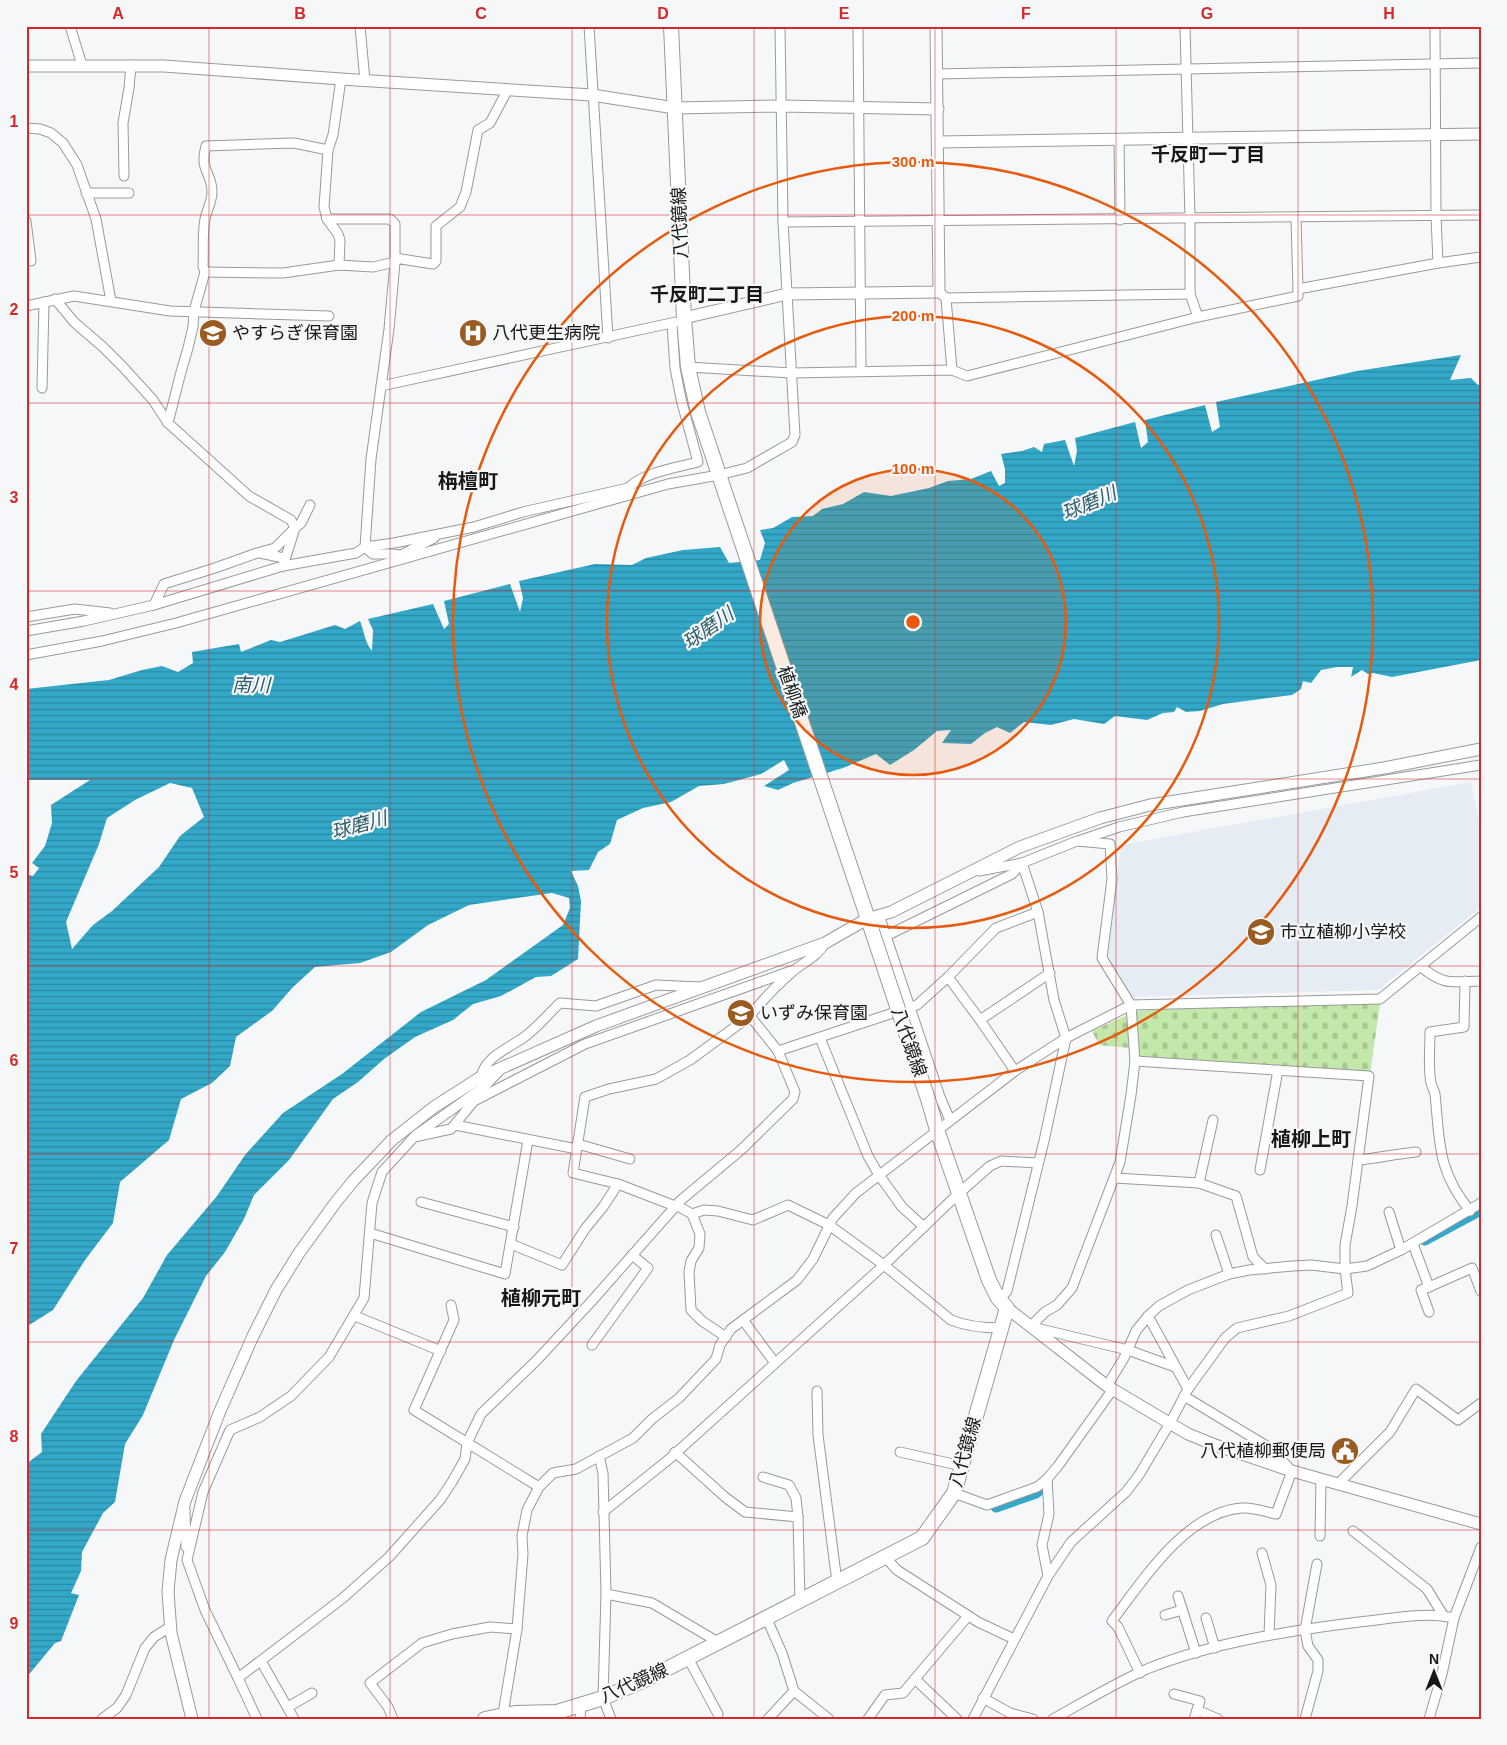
<svg xmlns="http://www.w3.org/2000/svg" width="1507" height="1745" font-family="Arial,'Noto Sans JP',sans-serif">
	<defs>
		<pattern id="cemetery-stones" width="16" height="16" patternUnits="userSpaceOnUse" patternTransform="scale(1.25)"><rect width="16" height="16" fill="#c3e8aa"/><path d="M2 7V4a2 2 0 0 1 4 0v3zM10 15v-3a2 2 0 0 1 4 0v3z" fill="#a7c692"/></pattern>
		<pattern id="water-rules" width="6" height="5" patternUnits="userSpaceOnUse" patternTransform="scale(1.25)"><rect width="6" height="5" fill="#33a8c8"/><path d="M0 2.5h6" fill="none" stroke="#2a88a1"/></pattern>
	</defs>
	<rect width="100%" height="100%" fill="#f6f7f9"/>
	<path fill="#e6ecf4" d="M1471 782 1481 831V907L1378 990 1131 997 1108 957 1121 845Z"/>
	<path fill="url(#cemetery-stones)" d="M1380 1004 1370 1074 1139 1059 1130 1048 1099 1045 1092 1031 1136 1011 1226 1005Z"/>
	<path fill="url(#water-rules)" fill-rule="evenodd" d="M1461 355 1450 380 1471 378 1478 385 1481 383V660L1392 677 1373 673 1368 674 1362 670 1351 677 1353 667H1337L1321 670 1311 683 1303 681 1301 689 1292 695 1223 704 1200 711 1186 712 1177 707 1174 712 1163 713 1147 720 1115 716 1104 724 1074 719 1051 725 1024 722 1010 733 997 727 985 733 971 744 942 743 951 730 937 731 914 750 890 765 876 754 843 768 793 783 778 790 764 786 789 770 784 760 761 774 724 784 699 786 671 802 643 808 617 820 610 844 598 852 589 870 571 871 578 886 581 901 578 959 551 976 536 977 501 996 473 1004 453 1020 415 1037 384 1059 358 1082 333 1099 289 1160 254 1195 244 1219 225 1252 206 1276 174 1340 143 1415 125 1444 115 1502 103 1513 82 1552 81 1571 71 1593 79 1595 61 1641 55 1643 26 1678V1464L42 1452 41 1434 76 1381 143 1298 167 1255 217 1196 245 1155 283 1113 342 1074 421 1012 486 980 563 925 570 908 569 898 552 893 469 905 428 925 391 952 360 963 315 967 293 987 272 1011 236 1037 230 1066 212 1083 181 1099 169 1140 120 1182 113 1223 85 1260 53 1310 26 1327V874L33 876 39 868 32 863 45 846 52 823 51 805 90 780H26V689L109 680 142 670 162 666 178 672 193 663 192 652 239 644 241 652 271 640 280 642 335 625 345 629 360 621C364 631 365 643 372 651L373 630 368 619 433 604 444 629 449 624 444 601 510 584 520 612 523 598 519 581 595 564 632 565 646 558 683 550 720 547 729 563 760 560 765 543 760 530 773 528 792 517 813 516 822 509 843 504 864 492 891 496 929 488 948 481 971 479 991 471 999 486 1005 483V469L1001 454 1022 451 1034 447 1042 452 1044 444 1065 440 1074 466 1077 451 1075 438 1135 422 1141 448 1148 442 1145 420 1205 405 1212 432 1220 427 1216 402 1357 371ZM170 783 192 788 204 817 180 836 159 867 112 911 93 925 72 949 66 922 99 844 107 818 135 800Z"/>
	<g fill="none" stroke-linecap="round" stroke-linejoin="round">
		<g stroke="#33a8c8" stroke-width="11">
			<path d="M1425 1240 1481 1210"/>
			<path d="M996 1507 1036 1493 1047 1484"/>
		</g>
		<defs>
			<g id="street">
				<path d="M70 26 82 65"/>
				<path d="M360 26 365 81"/>
				<path d="M589 26 608 338"/>
				<path d="M858 26 861 371"/>
				<path d="M1435 26 1436 216 1438 263"/>
				<path d="M937 74 1481 63"/>
				<path d="M26 128 40 129 51 133 63 143 77 165 96 219 111 301"/>
				<path d="M1119 139 1120 220"/>
				<path d="M124 176 123 123 129 88 131 65"/>
				<path d="M86 193H129"/>
				<path d="M1296 218 1298 289"/>
				<path d="M327 219H390L395 224V258"/>
				<path d="M26 221 31 261"/>
				<path d="M783 222 1481 215"/>
				<path d="M339 265 340 240 338 234 327 219 324 207 328 150 333 135 341 79"/>
				<path d="M205 272 283 273 339 265 373 267 395 262V258L433 264 436 261V226L460 207 466 192 478 130 490 123 508 89"/>
				<path d="M939 292 946 298 1190 294V218L1185 26"/>
				<path d="M1190 294 1198 317"/>
				<path d="M946 298 952 370"/>
				<path d="M55 299 74 322 103 347 123 367 153 400 168 423 181 372 188 348 193 327 194 311 205 272 203 266C204 251 202 234 205 219 207 210 212 201 212 192 212 172 199 171 206 146L294 143 328 150"/>
				<path d="M26 306 74 296 170 311 329 316"/>
				<path d="M688 367 792 373 952 370 967 376 1198 317 1298 296V289L1438 263 1481 257"/>
				<path d="M381 386 676 322"/>
				<path d="M42 388 44 302"/>
				<path d="M365 547 394 543 474 527 523 512 628 488C645 472 675 468 698 462L681 399 675 368 672 324"/>
				<path d="M365 547 373 554H392L406 556"/>
				<path d="M260 553 284 558"/>
				<path d="M401 555 434 538"/>
				<path d="M283 566 295 528 301 523 310 505"/>
				<path d="M154 605 164 584 215 568 257 553 275 548 295 528 291 520 249 496 168 423"/>
				<path d="M26 617 75 609 110 613"/>
				<path d="M26 631 84 621 154 605 283 566 356 553 365 547 371 459 389 329 395 262"/>
				<path d="M26 655 102 641 176 623 668 484 719 475 747 468 792 442 795 435 783 222 780 26"/>
				<path d="M1081 840 1119 827 1183 812 1481 765"/>
				<path d="M979 871 1022 863 1038 912 1054 1000 1066 1038 1044 1141 1007 1291 1003 1296 998 1298"/>
				<path d="M879 915 940 1097 950 1120"/>
				<path d="M886 936 1012 874 1022 863 1077 841 1110 844 1112 879 1102 958 1131 1005 1135 1061 1131 1095 1120 1162 1072 1288 1057 1305 1045 1312 1030 1327"/>
				<path d="M1420 966C1444 986 1451 982 1481 981"/>
				<path d="M948 977 980 1020 1015 1071"/>
				<path d="M1465 981 1464 1027 1430 1032C1430 1048 1428 1067 1431 1083 1432 1087 1434 1090 1435 1094 1440 1143 1437 1170 1470 1211"/>
				<path d="M980 1020 1050 973"/>
				<path d="M820 1038 868 1156 879 1175 902 1207 924 1227"/>
				<path d="M778 1051 917 1005 948 977 996 928 1038 912"/>
				<path d="M1135 1061 1369 1076 1352 1206 1345 1245V1269L1348 1293 1289 1316 1237 1328 1225 1338 1188 1389"/>
				<path d="M481 1077C485 1057 507 1049 523 1038 536 1029 548 1014 560 1003L596 1006 656 985 700 987"/>
				<path d="M455 1125 577 1149"/>
				<path d="M416 1135 485 1086 502 1068"/>
				<path d="M578 1144 630 1159"/>
				<path d="M1358 1160C1378 1158 1396 1154 1416 1152"/>
				<path d="M1260 1170 1278 1070"/>
				<path d="M1115 1178 1199 1183 1236 1196 1253 1257 1265 1269"/>
				<path d="M1199 1183 1213 1120"/>
				<path d="M421 1202 514 1227"/>
				<path d="M676 1205 692 1214 700 1234 699 1248 691 1261 689 1272 691 1310 702 1321 726 1337"/>
				<path d="M675 1206 618 1184 573 1173 585 1097 609 1089 656 1079 690 1060 750 1016"/>
				<path d="M1389 1212 1401 1250"/>
				<path d="M692 1214 704 1210 718 1211 753 1220 788 1205 829 1225 884 1265 951 1320C968 1327 984 1328 1001 1328"/>
				<path d="M370 1233 505 1274 528 1140"/>
				<path d="M1216 1235 1229 1274"/>
				<path d="M511 1244 562 1265 585 1229 603 1207 618 1184"/>
				<path d="M1413 1244 1429 1287 1472 1268 1481 1291"/>
				<path d="M1429 1287 1421 1290 1429 1312"/>
				<path d="M451 1305 454 1320 414 1410 539 1487"/>
				<path d="M355 1316 441 1351"/>
				<path d="M743 1320 775 1363"/>
				<path d="M1032 1327 1128 1350 1175 1367"/>
				<path d="M592 1345 648 1268 632 1255"/>
				<path d="M1107 1386 1124 1358 1136 1331 1148 1316 1159 1306 1188 1290 1229 1274 1249 1270 1293 1266 1311 1265 1345 1269 1367 1266 1401 1250 1481 1203"/>
				<path d="M817 1391 818 1435 837 1582"/>
				<path d="M675 1452 725 1497 745 1512 798 1517 800 1600"/>
				<path d="M900 1452 962 1466"/>
				<path d="M599 1456 603 1473 606 1594 603 1698 611 1719"/>
				<path d="M763 1477 789 1485 796 1498 798 1517"/>
				<path d="M1047 1479 1049 1514 1042 1545 1048 1576"/>
				<path d="M1338 1484 1390 1432 1416 1389 1458 1420 1481 1403"/>
				<path d="M954 1493 987 1505 1037 1487 1047 1479 1058 1466 1113 1389"/>
				<path d="M185 1510 186 1547"/>
				<path d="M603 1512 668 1460 884 1265 958 1194 990 1166 1001 1161 1038 1163"/>
				<path d="M1353 1531 1427 1589 1443 1615"/>
				<path d="M1320 1536 1321 1479"/>
				<path d="M1262 1553 1271 1585 1269 1635"/>
				<path d="M885 1557 897 1570 978 1622 1014 1639"/>
				<path d="M606 1594 652 1603 718 1642"/>
				<path d="M1178 1596 1196 1653"/>
				<path d="M1165 1615 1182 1610"/>
				<path d="M766 1617 782 1653 794 1691 829 1719"/>
				<path d="M1206 1618 1215 1648"/>
				<path d="M688 1658 718 1714"/>
				<path d="M261 1661 294 1719"/>
				<path d="M1140 1673 1118 1627 1112 1621C1143 1580 1186 1512 1242 1508 1253 1507 1266 1512 1276 1514L1292 1471 1270 1448 1184 1396"/>
				<path d="M238 1678 205 1610 187 1560 203 1492 230 1430 260 1417 291 1396 329 1357 364 1298 372 1203 382 1172 414 1137 451 1129 474 1101 585 1044 791 971"/>
				<path d="M915 1679 957 1719"/>
				<path d="M1174 1694 1200 1701 1194 1719"/>
				<path d="M983 1698 1010 1713 1033 1719"/>
				<path d="M288 1707 312 1693"/>
				<path d="M1197 1710 1218 1719"/>
				<path d="M503 1714 517 1629 523 1554 522 1536 527 1510 539 1487 553 1473 576 1469 633 1438 652 1419 679 1398 716 1359 720 1345 731 1329 797 1280 813 1259 833 1218 856 1193 1015 1071 1066 1038 1131 1005 1380 999 1481 917"/>
				<path d="M102 1719 117 1708 126 1695 145 1648 154 1637 170 1627"/>
				<path d="M257 1719 238 1678 343 1598 389 1557 440 1500 452 1482 465 1459 467 1443 481 1414 536 1361 590 1303 681 1200 741 1150 793 1099 795 1092 778 1051 750 1016C763 999 777 985 793 971 804 962 818 956 825 943"/>
				<path d="M393 1719 388 1707 370 1683 422 1643 452 1634 490 1627 517 1629"/>
				<path d="M580 1719 581 1705"/>
				<path d="M768 1719 794 1691"/>
				<path d="M868 1719 885 1695 903 1693 968 1616"/>
				<path d="M973 1719 1048 1576 1071 1542 1126 1492 1139 1475 1170 1423 1188 1389 1148 1316"/>
				<path d="M1053 1719C1084 1702 1115 1683 1147 1669 1214 1642 1288 1631 1359 1622 1390 1619 1424 1611 1454 1618"/>
				<path d="M1305 1719 1318 1671V1660L1308 1646 1305 1630 1317 1564"/>
				<path d="M1429 1719 1442 1674 1454 1618 1481 1547"/>
			</g>
			<g id="secondary">
				<path d="M26 66H164L341 79 592 95 675 108 782 106 938 109"/>
				<path d="M938 142 1481 134"/>
				<path d="M684 318 787 294 939 292 936 26"/>
				<path d="M1007 1308 1107 1386 1188 1434 1215 1445 1292 1471 1481 1524"/>
				<path d="M192 1719 171 1633 168 1592 171 1560 185 1501 220 1411 253 1336 276 1290 299 1253 336 1202 354 1180 392 1140 434 1107 481 1077 596 1026 825 943 867 919 891 912 1020 847 1100 818 1150 805 1384 768 1481 749"/>
			</g>
			<g id="primary">
				<path d="M671 26 684 318 688 367 698 412 872 931"/>
				<path d="M485 1719 515 1713 557 1712 603 1698 645 1680 922 1538 954 1493 1007 1308 998 1298 989 1280 937 1130 929 1102"/>
			</g>
		</defs>
		<use href="#street" stroke="#989a9c" stroke-width="11"/>
		<use href="#secondary" stroke="#989a9c" stroke-width="13"/>
		<use href="#primary" stroke="#989a9c" stroke-width="16"/>
		<use href="#street" stroke="#fff" stroke-width="9"/>
		<use href="#secondary" stroke="#fff" stroke-width="11"/>
		<use href="#primary" stroke="#fff" stroke-width="14"/>
		<defs>
			<path id="primary-bridge" d="M872 931 929 1102"/>
		</defs>
		<use href="#primary-bridge" stroke="#989a9c" stroke-width="16" stroke-linecap="butt"/>
		<use href="#primary-bridge" stroke="#fff" stroke-width="14"/>
	</g>
	<path fill="none" stroke="#d62828" stroke-width="1" stroke-opacity="0.55" d="M209 26V1719M390 26V1719M572 26V1719M754 26V1719M935 26V1719M1116 26V1719M1298 26V1719M26 215H1481M26 403H1481M26 591H1481M26 779H1481M26 966H1481M26 1154H1481M26 1342H1481M26 1530H1481"/>
	<circle cx="913" cy="622" r="153" fill="#e8590c" fill-opacity=".12"/>
	<g fill="none" stroke="#e8590c" stroke-width="2.5">
		<circle cx="913" cy="622" r="153"/>
		<circle cx="913" cy="622" r="306"/>
		<circle cx="913" cy="622" r="460"/>
	</g>
	<defs>
		<symbol id="school-disc" viewBox="-11 -11 22 22"><circle r="9.5" fill="#9a5b21" stroke="#f6f7f9"/><path d="M0-5L7-2L0 1L-7-2ZM-4 1L0 2.5L4 1V4Q0 6-4 4Z" fill="#fff"/></symbol>
		<symbol id="hospital-disc" viewBox="-11 -11 22 22"><circle r="9.5" fill="#9a5b21" stroke="#f6f7f9"/><path d="M-5-5h3v3.5h4V-5h3V5h-3V1.5h-4V5h-3Z" fill="#fff"/></symbol>
		<symbol id="civic-disc" viewBox="-11 -11 22 22"><circle r="9.5" fill="#9a5b21" stroke="#f6f7f9"/><path d="M-.6-6.5H3V-4.5H.6V-3L4-1V1h2V6H-6V1h2V-1L-.6-3ZM-1.2 2.5V6h2.4V2.5Z" fill="#fff"/></symbol>
	</defs>
	<g fill-rule="evenodd">
		<use href="#school-disc" x="197" y="317" width="32" height="32"/>
		<use href="#hospital-disc" x="457" y="317" width="32" height="32"/>
		<use href="#school-disc" x="1245" y="916" width="32" height="32"/>
		<use href="#school-disc" x="725" y="997" width="32" height="32"/>
		<use href="#civic-disc" x="1329" y="1435" width="32" height="32"/>
	</g>
	<g text-anchor="middle" dominant-baseline="central" stroke-width="4.5" stroke-linejoin="round" paint-order="stroke">
		<g font-size="18" fill="#161717" stroke="#f6f7f9">
			<text transform="translate(680 223) rotate(-92)">八代鏡線</text>
			<text transform="translate(792 692) rotate(71)">植柳橋</text>
			<text transform="translate(909 1042) rotate(71)">八代鏡線</text>
			<text transform="translate(965 1452) rotate(-74)">八代鏡線</text>
			<text transform="translate(634 1683) rotate(-24)">八代鏡線</text>
		</g>
		<g font-size="18" fill="#161717" stroke="#f6f7f9" text-anchor="start">
			<text x="232" y="333">やすらぎ保育園</text>
			<text x="492" y="333">八代更生病院</text>
			<text x="1280" y="932">市立植柳小学校</text>
			<text x="760" y="1013">いずみ保育園</text>
			<text x="1326" y="1451" text-anchor="end">八代植柳郵便局</text>
		</g>
		<g font-size="19" font-weight="bold" fill="#161717" stroke="#f6f7f9">
			<text x="1208" y="154">千反町一丁目</text>
			<text x="707" y="294">千反町二丁目</text>
		</g>
		<g font-size="19" font-style="italic" fill="#2c5b69" stroke="#f6f7f9">
			<text transform="translate(1089 503) rotate(-23)">球磨川</text>
			<text transform="translate(708 628) rotate(-35)">球磨川</text>
			<text transform="translate(251 685) rotate(1)">南川</text>
			<text transform="translate(359 825) rotate(-15)">球磨川</text>
		</g>
		<g font-size="20" font-weight="bold" fill="#161717" stroke="#f6f7f9">
			<text x="468" y="481">栴檀町</text>
			<text x="1311" y="1139">植柳上町</text>
			<text x="541" y="1298">植柳元町</text>
		</g>
	</g>
	<circle cx="913" cy="622" r="8" fill="#e8590c" stroke="#f6f7f9" stroke-width="2.5"/>
	<g font-size="15" text-anchor="middle" font-weight="bold" fill="#e8590c" stroke="#f6f7f9" stroke-width="4.5" stroke-linejoin="round" paint-order="stroke">
		<text x="913" y="167">300 m</text>
		<text x="913" y="321">200 m</text>
		<text x="913" y="474">100 m</text>
	</g>
	<rect width="1507" height="1745" fill="none" stroke="#f6f7f9" stroke-width="55"/>
	<g transform="translate(1434 1672)" stroke="#f6f7f9" stroke-width="4" paint-order="stroke">
	<path d="M0-4L9 19L0 12L-9 19Z" fill="#161717"/>
	<text y="-8" font-size="14" font-weight="bold" text-anchor="middle" fill="#161717">N</text>
	</g>
	<rect x="28" y="28" width="1452" height="1690" fill="none" stroke="#d62828" stroke-width="2"/>
	<g font-size="16" text-anchor="middle" font-weight="bold" fill="#d62828">
		<text x="118" y="19">A</text>
		<text x="300" y="19">B</text>
		<text x="481" y="19">C</text>
		<text x="663" y="19">D</text>
		<text x="844" y="19">E</text>
		<text x="1026" y="19">F</text>
		<text x="1207" y="19">G</text>
		<text x="1389" y="19">H</text>
		<text x="14" y="127">1</text>
		<text x="14" y="315">2</text>
		<text x="14" y="503">3</text>
		<text x="14" y="690">4</text>
		<text x="14" y="878">5</text>
		<text x="14" y="1066">6</text>
		<text x="14" y="1254">7</text>
		<text x="14" y="1442">8</text>
		<text x="14" y="1629">9</text>
	</g>
</svg>
